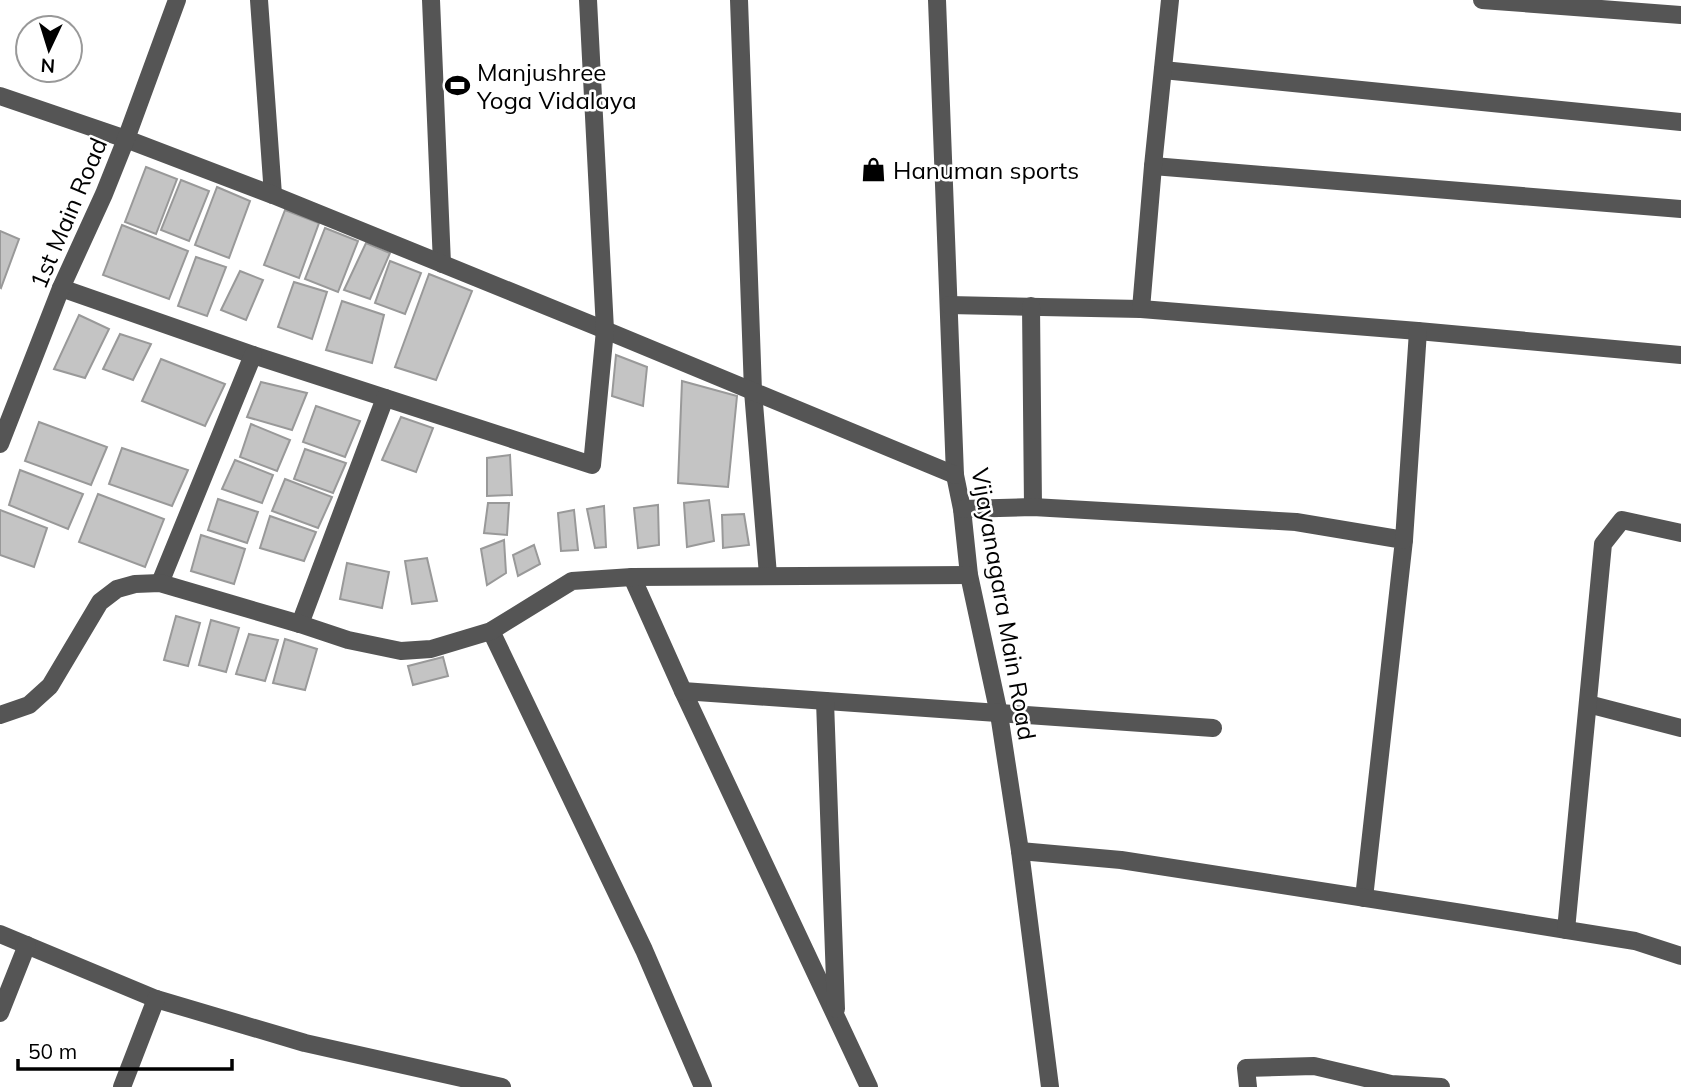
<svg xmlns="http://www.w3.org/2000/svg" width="1681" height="1087" font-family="Mulish,sans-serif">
	<rect width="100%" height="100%" fill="#fff"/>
	<g fill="#c4c4c4" stroke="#999" stroke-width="2">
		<path d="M146 167 177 179 156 234 125 222Z"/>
		<path d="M181 180 209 191 189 241 161 230Z"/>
		<path d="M217 187 250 201 229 258 195 245Z"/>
		<path d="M285 210 319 223 299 278 264 265Z"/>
		<path d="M122 225 188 251 169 299 103 275Z"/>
		<path d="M325 228 358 241 338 292 305 279Z"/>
		<path d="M0 231 19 239 1 288 0 287Z"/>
		<path d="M366 243 390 253 370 299 344 290Z"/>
		<path d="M196 257 226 267 207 316 178 306Z"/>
		<path d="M390 261 421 273 405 314 375 303Z"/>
		<path d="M240 271 263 280 246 320 221 310Z"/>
		<path d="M429 274 472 291 436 380 395 367Z"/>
		<path d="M294 282 327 292 312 339 278 327Z"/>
		<path d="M342 301 384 315 372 363 326 350Z"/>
		<path d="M79 315 109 329 85 378 54 369Z"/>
		<path d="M120 334 151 344 133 380 103 369Z"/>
		<path d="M616 355 647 367 643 406 612 396Z"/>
		<path d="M161 359 225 384 205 426 142 401Z"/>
		<path d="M682 381 737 396 728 487 678 483Z"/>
		<path d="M261 382 307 393 292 430 247 417Z"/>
		<path d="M316 406 360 421 345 457 303 442Z"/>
		<path d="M401 417 433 428 416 472 382 460Z"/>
		<path d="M39 422 107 447 91 485 25 461Z"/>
		<path d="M251 424 290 440 277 471 240 457Z"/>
		<path d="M122 448 188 470 172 506 109 484Z"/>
		<path d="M305 449 346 463 333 493 294 479Z"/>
		<path d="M510 455 512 495 487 496V458Z"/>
		<path d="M235 460 273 475 262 503 222 489Z"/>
		<path d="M20 470 83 494 68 529 9 505Z"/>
		<path d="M285 479 332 497 318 528 272 511Z"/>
		<path d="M98 494 164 519 145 567 79 542Z"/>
		<path d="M218 499 258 512 247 543 208 530Z"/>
		<path d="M709 500 714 541 687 547 684 503Z"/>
		<path d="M488 503H509L507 535 484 533Z"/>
		<path d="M658 505 659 545 638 548 634 508Z"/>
		<path d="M604 506 606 547 595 548 587 509Z"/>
		<path d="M0 510 47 528 34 567 0 555Z"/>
		<path d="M574 510 578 550 561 551 558 513Z"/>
		<path d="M744 514 749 545 723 548 722 515Z"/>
		<path d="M270 516 316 532 304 561 260 548Z"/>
		<path d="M201 535 245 549 234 584 191 571Z"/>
		<path d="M504 540 506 573 487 585 481 549Z"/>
		<path d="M534 545 540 564 518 576 513 555Z"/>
		<path d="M427 558 437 601 412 604 405 561Z"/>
		<path d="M347 563 389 572 382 608 340 599Z"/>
		<path d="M176 616 200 623 188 666 164 660Z"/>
		<path d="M211 620 239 628 226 672 199 665Z"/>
		<path d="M249 634 278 640 265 681 236 674Z"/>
		<path d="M285 639 317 649 305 690 273 683Z"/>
		<path d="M443 657 448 676 413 685 408 666Z"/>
	</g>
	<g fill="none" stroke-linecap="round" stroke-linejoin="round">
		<g stroke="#555" stroke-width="18">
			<path d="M259 0 273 195"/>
			<path d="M431 0 442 264"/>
			<path d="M739 0 753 391 768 575"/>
			<path d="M937 0 955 475 962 509 969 575 999 714 1020 851 1050 1087"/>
			<path d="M1482 0 1681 15"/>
			<path d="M1163 70 1681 122"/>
			<path d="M0 96 126 139 273 195 605 330 955 475"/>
			<path d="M1153 166 1681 209"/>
			<path d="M61 288 253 355 592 465 605 330 588 0"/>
			<path d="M949 305 1141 309 1418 331 1681 355"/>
			<path d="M1031 306 1033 507"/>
			<path d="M1141 309 1153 166 1170 0"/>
			<path d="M0 444 61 288 104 194 126 139 177 0"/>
			<path d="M962 509 1033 507 1296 522 1404 540 1364 898"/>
			<path d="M1404 540 1418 331"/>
			<path d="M632 577 683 691 869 1087"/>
			<path d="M160 583 253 355"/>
			<path d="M300 624 385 398"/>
			<path d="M491 631 644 950 703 1087"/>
			<path d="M683 691 1213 728"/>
			<path d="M825 701 836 1009"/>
			<path d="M1588 704 1681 728"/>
			<path d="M0 715 29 705 50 686 100 602 117 589 135 584 160 583 300 624 348 640 401 651 431 649 491 631 572 581 632 577 969 575"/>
			<path d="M1020 851 1121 860 1462 913 1635 941 1681 956"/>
			<path d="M1566 930 1603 544 1622 520 1681 533"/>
			<path d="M0 934 156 999 305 1043 502 1087"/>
			<path d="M0 1013 27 945"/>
			<path d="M122 1087 156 999"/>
			<path d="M1248 1087 1246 1068 1314 1066 1391 1084 1441 1087"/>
		</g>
	</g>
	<defs>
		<symbol id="stadium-bare" viewBox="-9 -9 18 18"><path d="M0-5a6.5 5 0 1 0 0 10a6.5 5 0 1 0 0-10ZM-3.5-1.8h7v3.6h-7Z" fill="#000" stroke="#fff" stroke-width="2.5" paint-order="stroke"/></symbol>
		<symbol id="shop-bare" viewBox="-9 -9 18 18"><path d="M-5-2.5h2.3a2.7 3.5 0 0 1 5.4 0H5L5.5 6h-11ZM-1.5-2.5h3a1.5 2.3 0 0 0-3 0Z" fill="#000" stroke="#fff" stroke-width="2.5" paint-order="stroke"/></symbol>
	</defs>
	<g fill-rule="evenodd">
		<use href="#stadium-bare" x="440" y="68" width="35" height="35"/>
		<use href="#shop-bare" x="856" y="152" width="35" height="35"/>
	</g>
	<g text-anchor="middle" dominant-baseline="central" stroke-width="5" stroke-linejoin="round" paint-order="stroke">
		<g font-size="24" fill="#000" stroke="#fff" text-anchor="start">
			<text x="477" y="72">Manjushree<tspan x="477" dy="28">Yoga Vidalaya</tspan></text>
			<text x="893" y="170">Hanuman sports</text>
		</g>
		<g font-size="24" fill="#000" stroke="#fff">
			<text transform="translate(68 213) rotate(-67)">1st Main Road</text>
			<text transform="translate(1004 604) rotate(80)">Vijayanagara Main Road</text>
		</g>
	</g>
	<g transform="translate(49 49) rotate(184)"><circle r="33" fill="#ffffff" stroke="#999999" stroke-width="2"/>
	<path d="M0-5L12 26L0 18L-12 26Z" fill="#000000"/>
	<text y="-10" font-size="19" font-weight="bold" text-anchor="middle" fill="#000000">N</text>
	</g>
	<path d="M18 1059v10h214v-10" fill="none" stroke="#000000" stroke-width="3.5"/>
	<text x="28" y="1059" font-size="21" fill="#000000" stroke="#ffffff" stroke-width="5" paint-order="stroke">50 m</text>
</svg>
